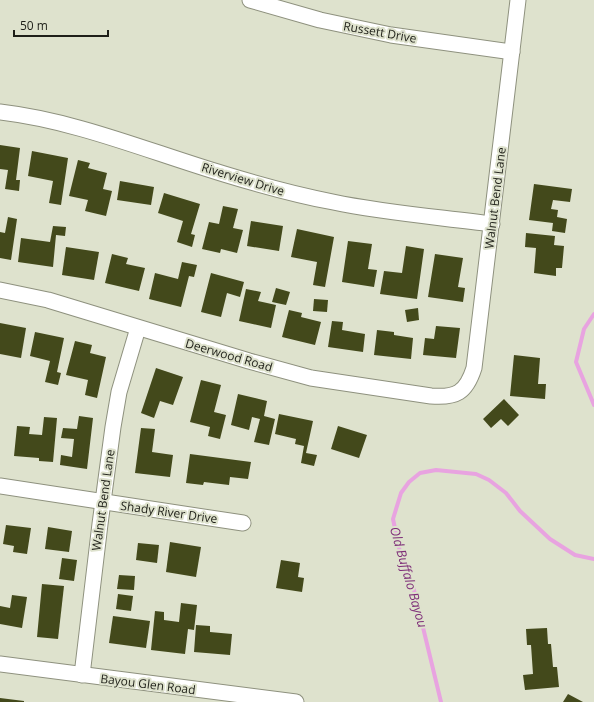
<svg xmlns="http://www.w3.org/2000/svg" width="594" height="702" font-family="'Open Sans',sans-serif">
	<rect width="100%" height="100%" fill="#dee2cd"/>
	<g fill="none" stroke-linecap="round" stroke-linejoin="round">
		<g stroke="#e8a3e0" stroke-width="4">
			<path d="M594 314 584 329 576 362 594 405"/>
			<path d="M441 702 413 586 401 557 393 519 401 493 409 482 420 473 436 470 476 474 489 480 506 493 520 511 550 539 575 555 594 559"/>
		</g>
	</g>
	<g fill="#43491b">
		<path d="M0 145 20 148 16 180H20L19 191 5 189 8 170 0 169Z"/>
		<path d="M32 151 68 158 61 205 49 203 53 181 28 176Z"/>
		<path d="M78 160 90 163 88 168 107 173 103 189 112 191 106 216 85 211 88 200 69 196Z"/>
		<path d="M120 181 154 187 151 205 117 200Z"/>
		<path d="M534 184 572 189 570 202 553 200 551 209 558 210 557 217 567 219 565 233 552 231 553 223 529 220Z"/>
		<path d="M164 193 200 204 191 234 195 235 192 247 177 242 183 221 158 213Z"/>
		<path d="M223 206 238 209 233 228 243 230 237 253 221 249 220 253 202 249 209 222 219 224Z"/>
		<path d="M8 217 17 219 11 260 0 258V232L5 233Z"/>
		<path d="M251 221 283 226 279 251 247 246Z"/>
		<path d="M53 226 66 227 65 236 56 235 53 267 18 262 21 238 50 242Z"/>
		<path d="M297 229 334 237 325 287 313 285 317 262 291 257Z"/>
		<path d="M526 233 555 236 554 245 564 246 562 268H556V276L534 273 536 248 525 247Z"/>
		<path d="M348 241 372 244 368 269 377 270 374 287 342 282Z"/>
		<path d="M406 246 424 249 417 299 380 294 384 271 402 273Z"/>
		<path d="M66 247 99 252 94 280 62 275Z"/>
		<path d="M112 254 128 258 126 264 145 268 139 291 105 283Z"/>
		<path d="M435 254 463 258 458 287 465 288 463 302 428 297Z"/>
		<path d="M182 262 197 265 194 277 189 276 181 307 149 299 155 273 178 279Z"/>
		<path d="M211 273 244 282 240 297 227 293 221 317 201 312Z"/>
		<path d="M276 288 290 292 286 305 272 302Z"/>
		<path d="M246 289 261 292 258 301 276 305 271 328 239 321Z"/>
		<path d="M314 299 328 300 327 312 313 311Z"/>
		<path d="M418 308 419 320 407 322 405 310Z"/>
		<path d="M289 310 302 313 301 317 321 322 315 345 282 337Z"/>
		<path d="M332 321 343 322 342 330 365 334 363 352 328 347Z"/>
		<path d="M0 323 26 328 21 358 0 354Z"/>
		<path d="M436 326 460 328 456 358 423 355 425 338 434 339Z"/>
		<path d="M377 330 394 332V335L413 338 411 359 374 355Z"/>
		<path d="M35 332 64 338 57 372 61 373 58 385 45 382 50 361 30 356Z"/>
		<path d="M75 341 92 345 90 353 106 357 97 398 85 395 88 380 66 375Z"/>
		<path d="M514 355 540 358 538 384H546L545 399 510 396Z"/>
		<path d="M156 368 183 377 173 405 160 401 154 418 141 413Z"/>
		<path d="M201 380 221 385 214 412 226 415 220 439 208 436 210 427 190 422Z"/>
		<path d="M238 394 267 401 264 416 275 419 269 445 254 442 260 419 252 417 249 430 231 425Z"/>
		<path d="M504 399 519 415 508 426 501 419 491 428 483 419Z"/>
		<path d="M279 414 313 421 306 453 317 455 314 466 301 463 304 446 295 444 296 439 275 434Z"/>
		<path d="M79 416 93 418 87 469 60 465 61 455 72 457 74 439 61 438 63 428 77 429Z"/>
		<path d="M44 417 57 418 53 462 39 461V458L14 456 17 426 30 427 29 434 42 435Z"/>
		<path d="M338 426 367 435 359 458 331 449Z"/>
		<path d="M141 428 155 429 152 452 173 455 170 477 135 473Z"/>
		<path d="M190 454 251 462 248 479 230 477 229 485 204 482 203 485 186 483Z"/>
		<path d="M6 525 31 528 27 554 13 552 14 546 3 544Z"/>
		<path d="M48 527 72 531 69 552 45 549Z"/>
		<path d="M170 542 201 547 196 577 166 572Z"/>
		<path d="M138 543 159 545 157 563 136 560Z"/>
		<path d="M62 558 77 560 74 581 59 579Z"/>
		<path d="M281 560 300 563 298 577 304 578 302 592 276 588Z"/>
		<path d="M119 575 135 576 134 590 117 589Z"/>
		<path d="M42 584 64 586 58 639 37 637Z"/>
		<path d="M118 594 133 596 131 611 116 609Z"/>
		<path d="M12 595 27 597 22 628 0 624V606L10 608Z"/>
		<path d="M181 603 197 605 194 630 188 629 185 654 151 650 155 611 164 612V620L179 622Z"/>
		<path d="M113 616 150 621 146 648 109 643Z"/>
		<path d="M196 625 210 626V632L232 634 230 655 194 652Z"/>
		<path d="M547 628 548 644H551L553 667H557L559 687 525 690 523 675 533 674 531 645H527L526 629Z"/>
		<path d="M568 694 583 702H563Z"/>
		<path d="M0 698 24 701V702H0Z"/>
	</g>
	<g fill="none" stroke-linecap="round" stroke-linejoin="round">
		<defs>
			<g id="minor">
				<path d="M250 0 320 20 391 35 512 52"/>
				<path d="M0 112C77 121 150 152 224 174 260 185 296 195 333 202 385 213 439 217 492 224"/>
				<path d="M0 290 48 300 249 361 311 378 431 396C456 398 466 393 474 368L518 0"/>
				<path d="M0 486 243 523"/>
				<path d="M0 664 296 702"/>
				<path d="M82 675 100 524 113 427 119 392 138 328"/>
			</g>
		</defs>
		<use href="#minor" stroke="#8e917e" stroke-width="17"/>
		<use href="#minor" stroke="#fff" stroke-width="15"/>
	</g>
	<g text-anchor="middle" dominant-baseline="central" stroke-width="4" stroke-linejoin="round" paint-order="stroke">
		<g font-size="12" fill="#1e1f18" stroke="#dee2cd">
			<text transform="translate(380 32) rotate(10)">Russett Drive</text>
			<text transform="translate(243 179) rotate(17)">Riverview Drive</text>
			<text transform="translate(495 198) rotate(-83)">Walnut Bend Lane</text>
			<text transform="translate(229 355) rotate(16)">Deerwood Road</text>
			<text transform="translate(103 500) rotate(-82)">Walnut Bend Lane</text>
			<text transform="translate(169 512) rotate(8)">Shady River Drive</text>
			<text transform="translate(148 684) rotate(7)">Bayou Glen Road</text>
		</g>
		<g font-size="13" font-style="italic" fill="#7e2e78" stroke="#dee2cd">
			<text transform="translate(409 577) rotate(74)">Old Buffalo Bayou</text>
		</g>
	</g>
	<path d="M14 30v6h94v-6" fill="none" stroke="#1e1f18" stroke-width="2"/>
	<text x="20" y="30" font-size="12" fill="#1e1f18" stroke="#dee2cd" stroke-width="3" paint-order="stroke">50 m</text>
</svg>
